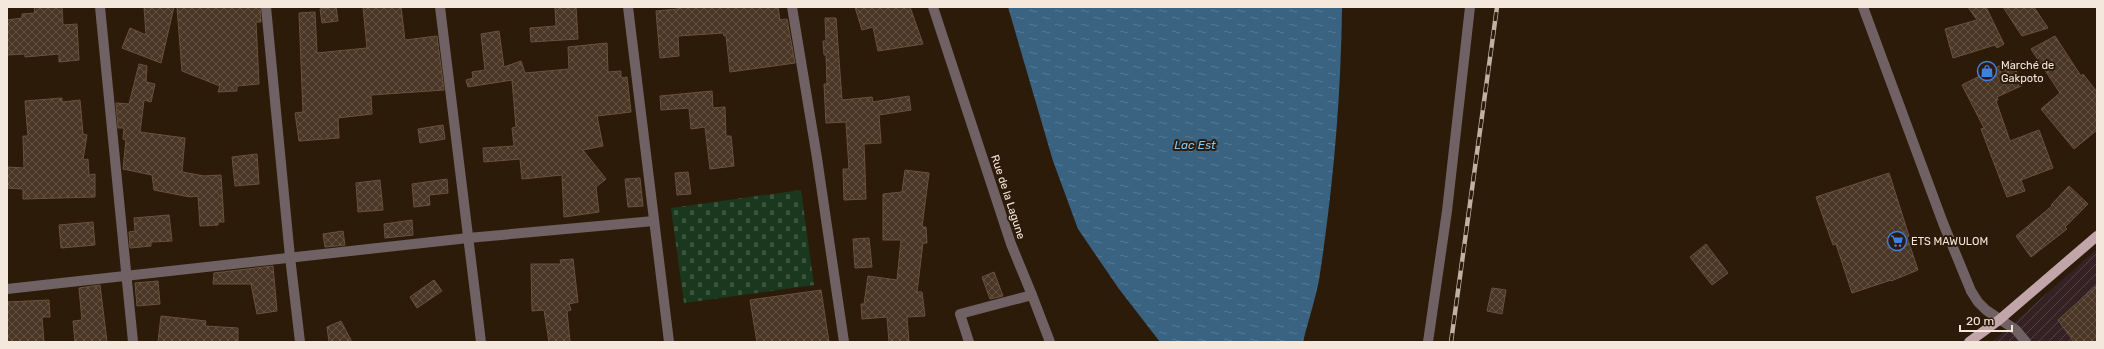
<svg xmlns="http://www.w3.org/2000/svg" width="2104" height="349" font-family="Rubik,sans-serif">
	<defs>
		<pattern id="industrial-furrows" width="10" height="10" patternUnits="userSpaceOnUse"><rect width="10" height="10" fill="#342124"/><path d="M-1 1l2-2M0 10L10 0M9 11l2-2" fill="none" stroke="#524143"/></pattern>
		<pattern id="cemetery-stones" width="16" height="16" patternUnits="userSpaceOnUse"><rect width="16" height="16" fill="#19381d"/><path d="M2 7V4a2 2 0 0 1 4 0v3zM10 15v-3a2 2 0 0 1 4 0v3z" fill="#3b553d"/></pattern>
		<pattern id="water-ripples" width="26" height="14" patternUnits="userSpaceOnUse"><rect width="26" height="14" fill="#396381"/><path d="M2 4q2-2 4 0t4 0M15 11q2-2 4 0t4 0" fill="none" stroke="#567992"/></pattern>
		<pattern id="building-cross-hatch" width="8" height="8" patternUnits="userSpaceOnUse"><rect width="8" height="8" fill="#4a3625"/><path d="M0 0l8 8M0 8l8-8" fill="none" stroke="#655344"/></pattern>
	</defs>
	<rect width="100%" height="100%" fill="#2d1b0a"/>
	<path fill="url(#industrial-furrows)" d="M2097 249V342H1992Z"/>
	<path fill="url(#cemetery-stones)" d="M801 190 814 285 684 303 671 208Z"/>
	<path fill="url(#water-ripples)" d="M1008 7H1342C1341 98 1333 190 1319 280 1315 301 1308 321 1303 342H1160L1119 289 1078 229 1053 161Z"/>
	<g fill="url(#building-cross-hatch)" stroke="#675240">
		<path d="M34 7H62L63 25 77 24 79 60 59 62V54L25 57V54L7 55V20L22 18V14L35 13Z"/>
		<path d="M144 7H174L161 63 122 48 130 28 146 35Z"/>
		<path d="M177 7H260L261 22H256L259 84 237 86V91L218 92 220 86 182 71Z"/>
		<path d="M336 7 338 21 322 23 320 9Z"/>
		<path d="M363 7H401L405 40 437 36 444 90 371 95 372 114 338 118 339 138 299 141 295 113 303 112 299 13 315 12 317 53 367 48Z"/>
		<path d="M555 7H576L578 39 531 42 530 28 556 26Z"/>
		<path d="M677 7H778L780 20 787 19 795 63 730 72 726 36H724L723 33 678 36 679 56 660 58 656 11 678 9Z"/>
		<path d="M855 7H910L923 44 878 51 873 27 862 30Z"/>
		<path d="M1968 7H1986L2004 44 1997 48 1995 45 1953 58 1945 29 1977 20Z"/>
		<path d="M2003 7H2034L2048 28 2022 36Z"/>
		<path d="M825 18H836L842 100 872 97 873 102 909 96 911 110 879 115 881 143 864 144 866 199 844 200 843 169H849L846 122 826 123 824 84H827L826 55H824L823 41H826Z"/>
		<path d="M499 31 504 67 521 61 525 73 569 69 568 47 607 43 608 72 621 71V78L627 77 631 112 597 116 603 146 583 150 606 179 596 187 599 212 564 217 562 175 522 179 520 159 484 162 483 148 514 146 512 128 516 127 512 80 468 87 466 80 473 78 472 72 485 70 481 34Z"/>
		<path d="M2055 36 2081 76 2083 74 2097 92V130L2074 149 2041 109 2060 93 2031 49Z"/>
		<path d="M2011 60 2023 85 1997 97 1998 100 1996 101 2010 141 2039 130 2053 168 2021 180 2025 191 2007 197 1981 129 1984 128 1962 85Z"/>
		<path d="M139 64 147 66 146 82 155 84 151 102 144 100 140 132 185 138 182 172 204 176 221 175 224 222H218V225L200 226 198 196 190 197 154 190 152 175 123 169 126 140 123 139 124 128H118L116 103 129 104Z"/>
		<path d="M712 91 713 108 725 107 726 136H731L734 166 710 169 705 127 691 129 689 108 661 110 660 96Z"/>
		<path d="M62 98V102L80 100 83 134 87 135 83 160 88 159 89 175 95 174V197L23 199V189L7 188V167L24 168 23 136H28L25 101Z"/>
		<path d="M443 125 445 139 420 143 418 129Z"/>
		<path d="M257 154 259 184 235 186 232 157Z"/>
		<path d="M905 170 929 173 922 227H926L927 243H923L917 292H922L925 316 907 317 909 342H889L887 317 862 319 861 304H864L868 276 897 280 901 240H883V194L902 192Z"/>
		<path d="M688 172 691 194 677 195 675 173Z"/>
		<path d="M1889 173 1909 236 1907 237 1918 270 1891 281V280L1852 293 1836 244 1833 245 1816 197Z"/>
		<path d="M640 178 643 206 628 207 625 179Z"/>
		<path d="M447 179 448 193 429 195 430 205 414 207 412 184Z"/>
		<path d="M380 180 383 210 358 212 356 183Z"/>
		<path d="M2069 186 2088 204 2065 227 2067 229 2031 257 2016 236 2052 206 2051 205Z"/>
		<path d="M169 215 172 241 151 242V246L130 248 129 232 135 231 134 218Z"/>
		<path d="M412 220 413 235 385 238 384 224Z"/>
		<path d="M93 222 95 245 61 248 59 225Z"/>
		<path d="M343 231 345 245 325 247 323 234Z"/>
		<path d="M869 238 872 267 855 268 853 239Z"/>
		<path d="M1706 244 1728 273 1712 285 1690 257Z"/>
		<path d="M573 259 578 302 569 304 571 310 567 311 570 342H549L544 310 532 311 531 264H561L560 260Z"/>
		<path d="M273 266 277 311 257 314 251 284H213L214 273Z"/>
		<path d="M994 272 1003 296 990 299 982 277Z"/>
		<path d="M434 280 442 291 417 308 410 297Z"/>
		<path d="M158 281 160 304 137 306 135 283Z"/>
		<path d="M100 285 107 342H75L73 321 82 320 79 288Z"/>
		<path d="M2097 285V342H2074L2058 320Z"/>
		<path d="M1492 288 1506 290 1502 314 1487 311Z"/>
		<path d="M821 290 829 342H757L750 300Z"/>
		<path d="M49 300 50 317H42L44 342H7V302Z"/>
		<path d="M161 316 206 321 205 326 238 328V342H158Z"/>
		<path d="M341 321 352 342H329L327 327Z"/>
	</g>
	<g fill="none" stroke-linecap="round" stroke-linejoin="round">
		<g stroke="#706264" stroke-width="10">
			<path d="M100 7 133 342"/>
			<path d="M266 7 290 257 300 342"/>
			<path d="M440 7 481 342"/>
			<path d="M628 7 669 342"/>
			<path d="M792 7 817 158 844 342"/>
			<path d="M933 7 1011 244 1032 295 960 314 969 342"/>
			<path d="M1863 7 1943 223 1971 291 1978 302 1986 310 2016 330 2026 342"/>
			<path d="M7 289 468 238 654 221"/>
			<path d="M1032 295 1050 342"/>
			<path d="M1428 342 1447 211 1470 7"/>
		</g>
		<path stroke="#c2a5a9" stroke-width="10" d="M1969 342 1999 320 2097 236"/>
		<defs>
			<path id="rail" d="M1451 342 1497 7"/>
		</defs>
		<use href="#rail" stroke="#bfb1a4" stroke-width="4.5"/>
		<use href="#rail" stroke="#2d1b0a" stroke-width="3" stroke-dasharray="9" stroke-linecap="butt"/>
	</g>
	<defs>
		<symbol id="shop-ring" viewBox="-11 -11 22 22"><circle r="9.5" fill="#2d1b0a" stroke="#3f7fe0" stroke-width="1.5"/><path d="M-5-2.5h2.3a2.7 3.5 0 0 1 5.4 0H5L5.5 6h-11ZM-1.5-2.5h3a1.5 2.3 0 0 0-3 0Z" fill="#3f7fe0"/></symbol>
		<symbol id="supermarket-ring" viewBox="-11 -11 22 22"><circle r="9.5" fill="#2d1b0a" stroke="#3f7fe0" stroke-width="1.5"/><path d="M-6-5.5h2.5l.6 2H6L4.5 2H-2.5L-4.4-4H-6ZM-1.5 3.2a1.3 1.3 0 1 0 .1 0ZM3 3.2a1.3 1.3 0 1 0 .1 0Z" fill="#3f7fe0"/></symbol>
	</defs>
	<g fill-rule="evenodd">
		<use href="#shop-ring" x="1976" y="60" width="22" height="22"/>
		<use href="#supermarket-ring" x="1886" y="230" width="22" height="22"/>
	</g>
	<g text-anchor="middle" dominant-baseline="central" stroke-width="4" stroke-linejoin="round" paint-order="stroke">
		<g font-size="11" fill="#f4e8dd" stroke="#2d1b0a" text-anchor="start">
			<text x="2001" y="65">Marché de<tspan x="2001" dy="13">Gakpoto</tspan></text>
			<text x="1911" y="241">ETS MAWULOM</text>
		</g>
		<g font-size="11" fill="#f4e8dd" stroke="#2d1b0a">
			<text transform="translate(1008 197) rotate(72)">Rue de la Lagune</text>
		</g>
		<g font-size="12" font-style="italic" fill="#83c8f7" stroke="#2d1b0a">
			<text x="1195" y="145">Lac Est</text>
		</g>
	</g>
	<rect width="2104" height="349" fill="none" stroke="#f4e8dd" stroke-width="16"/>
	<path d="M1960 325v6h52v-6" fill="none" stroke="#f4e8dd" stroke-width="2"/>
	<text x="1966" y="325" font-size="12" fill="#f4e8dd" stroke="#2d1b0a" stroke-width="3" paint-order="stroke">20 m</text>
</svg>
